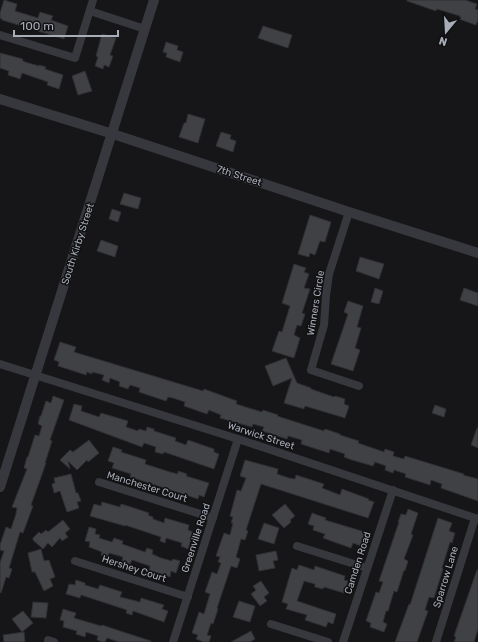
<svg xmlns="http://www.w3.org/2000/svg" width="478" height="642" font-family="Rubik,sans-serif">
	<rect width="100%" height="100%" fill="#161618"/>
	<g fill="#404145" stroke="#303034">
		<path d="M4 0 17 4 15 11 38 18 40 12 53 16 51 20 68 26 64 39 2 20V19L0 18V13Z"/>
		<path d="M407 0H465L477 4 475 9 478 10V20L476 25 459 19 460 16 437 9 436 11 407 1Z"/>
		<path d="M263 26 292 35 288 48 258 38Z"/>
		<path d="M102 34 116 38 110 55 113 56 109 67 104 65 103 69 95 66 98 57 96 56Z"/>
		<path d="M166 42 178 46 177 50 183 52 180 62 166 57 167 53 163 52Z"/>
		<path d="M0 53 23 59 22 60 25 62 39 66V65L46 67 45 69 63 75 59 89 47 85 48 82 22 73 20 79 8 75 9 71 0 68Z"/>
		<path d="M85 71 92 91 78 95 72 76Z"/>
		<path d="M188 114 205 119 198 143 179 137 184 123H186Z"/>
		<path d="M221 132 231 135 230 139 236 141 233 152 216 146Z"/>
		<path d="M124 193 141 198 138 209 120 204Z"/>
		<path d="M112 209 121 212 118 222 109 219Z"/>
		<path d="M310 215 331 222 325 242 320 241 315 255 310 253 309 257 298 254Z"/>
		<path d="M101 240 118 246 115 257 97 251Z"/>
		<path d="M360 257 384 264 379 279 356 271Z"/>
		<path d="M294 264 306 268 304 272 309 274 304 288 310 289 302 313 305 314 301 326 297 325 294 335 300 338 294 358 272 351 279 331 282 332 290 306 282 303Z"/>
		<path d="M375 288 383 291 379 304 371 302Z"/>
		<path d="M464 288 478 293V306L460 300Z"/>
		<path d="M348 301 363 306 357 327 361 328 355 348 360 350 353 371 331 364 348 314 344 312Z"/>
		<path d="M60 342 76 347 74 352 203 391 204 389 237 401 236 404 262 412 263 410 278 415 277 416 324 431 325 429 340 434V435L359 441 358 443 384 452 385 449 394 452 393 456 404 459 405 456 464 474 463 475 478 479V501L441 488 442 484 431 480 430 485 405 477 406 474 394 470 393 473 385 470 386 466 375 462 373 466 352 460 344 457 345 454 330 449 329 453 301 444 302 440 288 436 287 439 262 431 264 427 253 424 252 427 220 418 221 415 209 410 207 414 184 406 185 402 173 398 168 397 166 401 139 392 140 388 130 385 128 389 119 386 120 382 110 378 109 383 102 380 104 375 92 372V374L87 372 86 375 58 366 59 362 54 360Z"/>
		<path d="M286 358 297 383 311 388V389L334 397 335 396 345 399 344 404 349 406 345 418 305 406 304 409 284 403 292 378 273 386 265 366Z"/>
		<path d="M53 396 64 400 50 440 52 441 45 463H46L31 505 33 506 23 533 20 532 9 568 12 569 9 578 6 577 1 593 0 592V563L4 551 0 550V545L6 527 11 529 16 514 17 508 12 507 27 469 24 468 27 457H28L35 435 39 436 42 426 38 424 40 416H41L46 401 51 403Z"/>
		<path d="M74 404 82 406 81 411 99 417 101 413 128 421 126 427 138 431 139 429 146 431 147 427 154 429V431L176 438 175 441 186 445 188 440 214 449V452L219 454 214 469 164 452 163 454 155 452 156 447 144 443 142 447 69 420Z"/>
		<path d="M435 405 446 409 444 417 432 413Z"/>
		<path d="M477 428H478V448L471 445Z"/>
		<path d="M89 440 99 453 88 462 87 460 77 470 68 461 70 469 60 460 70 450 73 452Z"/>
		<path d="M113 447 122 450 121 452 146 460 145 464 170 472 178 474V471L187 474 186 476 209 483 204 497 199 495 198 499 140 480 130 477 131 474 112 468 114 463 108 461Z"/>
		<path d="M245 460 278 469 277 474 289 478 295 479 296 475 324 484 322 488 340 495 342 489 369 499 368 500 374 502 368 518 261 484 246 530 248 531 245 540 241 539 236 557 240 559 237 568 231 566 217 608 218 609 213 624 211 623 207 635 211 636 209 642H204L196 639 198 635 192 633 199 612 204 614 210 594 205 592 212 572 217 574 221 563 218 562 220 557 216 556 224 533 230 535 233 523H231L233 517 230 516 237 490 241 491 246 478 240 476Z"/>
		<path d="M71 474 76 493H78L81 501 77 502 79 508 67 512 60 491 54 493 52 484 55 483 54 478Z"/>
		<path d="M102 502 120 507 121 504 131 507 149 513 148 515 153 517V519L164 523 165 518 189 525 188 530 193 532 188 549 181 546 182 543 166 538 165 543 160 541 161 537 125 525V526L90 516 94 504 101 506Z"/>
		<path d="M285 504 295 516 290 520 291 522 284 528 272 515Z"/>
		<path d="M408 509 418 513 411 534 413 535 404 559 408 561 405 571 404 570 397 592 394 591 388 611H386L383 622 387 624 384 632 370 627 371 623 366 621 376 592 379 593 383 582 379 581 399 522H398L401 514 406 515Z"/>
		<path d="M312 513 326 518 325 520 365 532 361 546 353 543 351 548 323 538 325 534 313 530 314 526 308 524Z"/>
		<path d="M438 518 452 523 449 531 455 533 452 543 450 542 442 568 443 569 434 598 429 597 425 610 428 611 417 642H395L409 604 410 605Z"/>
		<path d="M63 520 70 529 65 533 68 537 62 541 60 538 52 547 48 543 43 549 33 540V538L39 532 41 534 46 530 48 532Z"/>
		<path d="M264 523 279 528 274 544 258 539Z"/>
		<path d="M89 527 96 529 95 534 100 535 99 538 112 542 114 538 123 541 122 544 145 552 147 548 153 550 152 554 161 558 172 561 173 559 180 561 176 573 171 571 170 577 149 570 150 566 132 560 130 564 122 561 123 557 109 553 108 557 101 555 102 552 89 547 90 542 85 541Z"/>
		<path d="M41 549 44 561 49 560 55 577 50 579 53 586 44 591 35 572H32L28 553Z"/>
		<path d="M276 551 278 560 273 561 275 568 259 571 256 555Z"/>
		<path d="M299 565 314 570 315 566 345 576 344 580 348 581 344 593 324 587 323 589 315 587V584L304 581 303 584 297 601 336 614 333 624 328 622 326 627 305 620 307 615 286 609 288 604 282 602 292 568 297 570Z"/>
		<path d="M477 570H478V629L474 642H454L456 637 454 636Z"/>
		<path d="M76 580 85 583V585L98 589 100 585 122 592 120 597 140 602 141 598 164 605 162 609 168 611 164 622 133 611 132 615 126 613 127 610 81 595 80 598 66 594 69 584 75 585Z"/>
		<path d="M261 581 269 593 264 597 267 601 260 606 251 594 256 590 253 586Z"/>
		<path d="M239 601 255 606 250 622 233 617Z"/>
		<path d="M33 602 48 603 46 618 31 617Z"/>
		<path d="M63 609 76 613 74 618 101 626 102 625 117 630 151 641V642H119L107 638 105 642H103L97 640 98 636 86 632 85 637 76 634 77 631 63 627 64 621 60 620Z"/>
		<path d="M23 611 33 623 22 632 12 619Z"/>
		<path d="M251 631 255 639 250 642H231Z"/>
		<path d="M24 632 25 642H4L3 635Z"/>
	</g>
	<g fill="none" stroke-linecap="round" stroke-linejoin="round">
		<g stroke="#37383d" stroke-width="8">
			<path d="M90 11 145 29"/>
			<path d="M0 35 75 58 93 0"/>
			<path d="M349 212 329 274 326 296 324 325 311 370 359 386"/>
			<path d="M0 364 238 439 478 519"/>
			<path d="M99 482 213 518"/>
			<path d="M297 546 367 568"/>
			<path d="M75 561 188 597"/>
			<path d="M271 624 328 642"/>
			<path d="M48 640 54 642"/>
			<path d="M173 642 238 439"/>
			<path d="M343 642 393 490"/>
			<path d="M436 642 475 518"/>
		</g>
		<g stroke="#37383d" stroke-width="10">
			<path d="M0 99 113 134 349 212 478 253"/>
			<path d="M0 487 154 0"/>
		</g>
	</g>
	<g text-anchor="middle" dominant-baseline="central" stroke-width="3" stroke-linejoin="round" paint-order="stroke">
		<g font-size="10" fill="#a8adb8" stroke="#111113">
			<text transform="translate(239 176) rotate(18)">7th Street</text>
			<text transform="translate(78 244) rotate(-72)">South Kirby Street</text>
			<text transform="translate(316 303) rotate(-81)">Winners Circle</text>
			<text transform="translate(261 436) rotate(18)">Warwick Street</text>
			<text transform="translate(147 487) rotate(17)">Manchester Court</text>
			<text transform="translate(196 538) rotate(-72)">Greenville Road</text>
			<text transform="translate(358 563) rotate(-72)">Camden Road</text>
			<text transform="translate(134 569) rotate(18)">Hershey Court</text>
			<text transform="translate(446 577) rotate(-73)">Sparrow Lane</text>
		</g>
	</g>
	<g transform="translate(446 32) rotate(198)" stroke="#111113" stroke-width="3" paint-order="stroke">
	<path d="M0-3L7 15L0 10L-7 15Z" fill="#a8adb8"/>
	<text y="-6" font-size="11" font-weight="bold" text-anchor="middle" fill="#a8adb8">N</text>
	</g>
	<path d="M14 30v6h104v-6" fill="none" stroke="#a8adb8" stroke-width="2"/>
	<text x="20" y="30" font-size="12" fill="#a8adb8" stroke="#111113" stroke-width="3" paint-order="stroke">100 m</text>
</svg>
